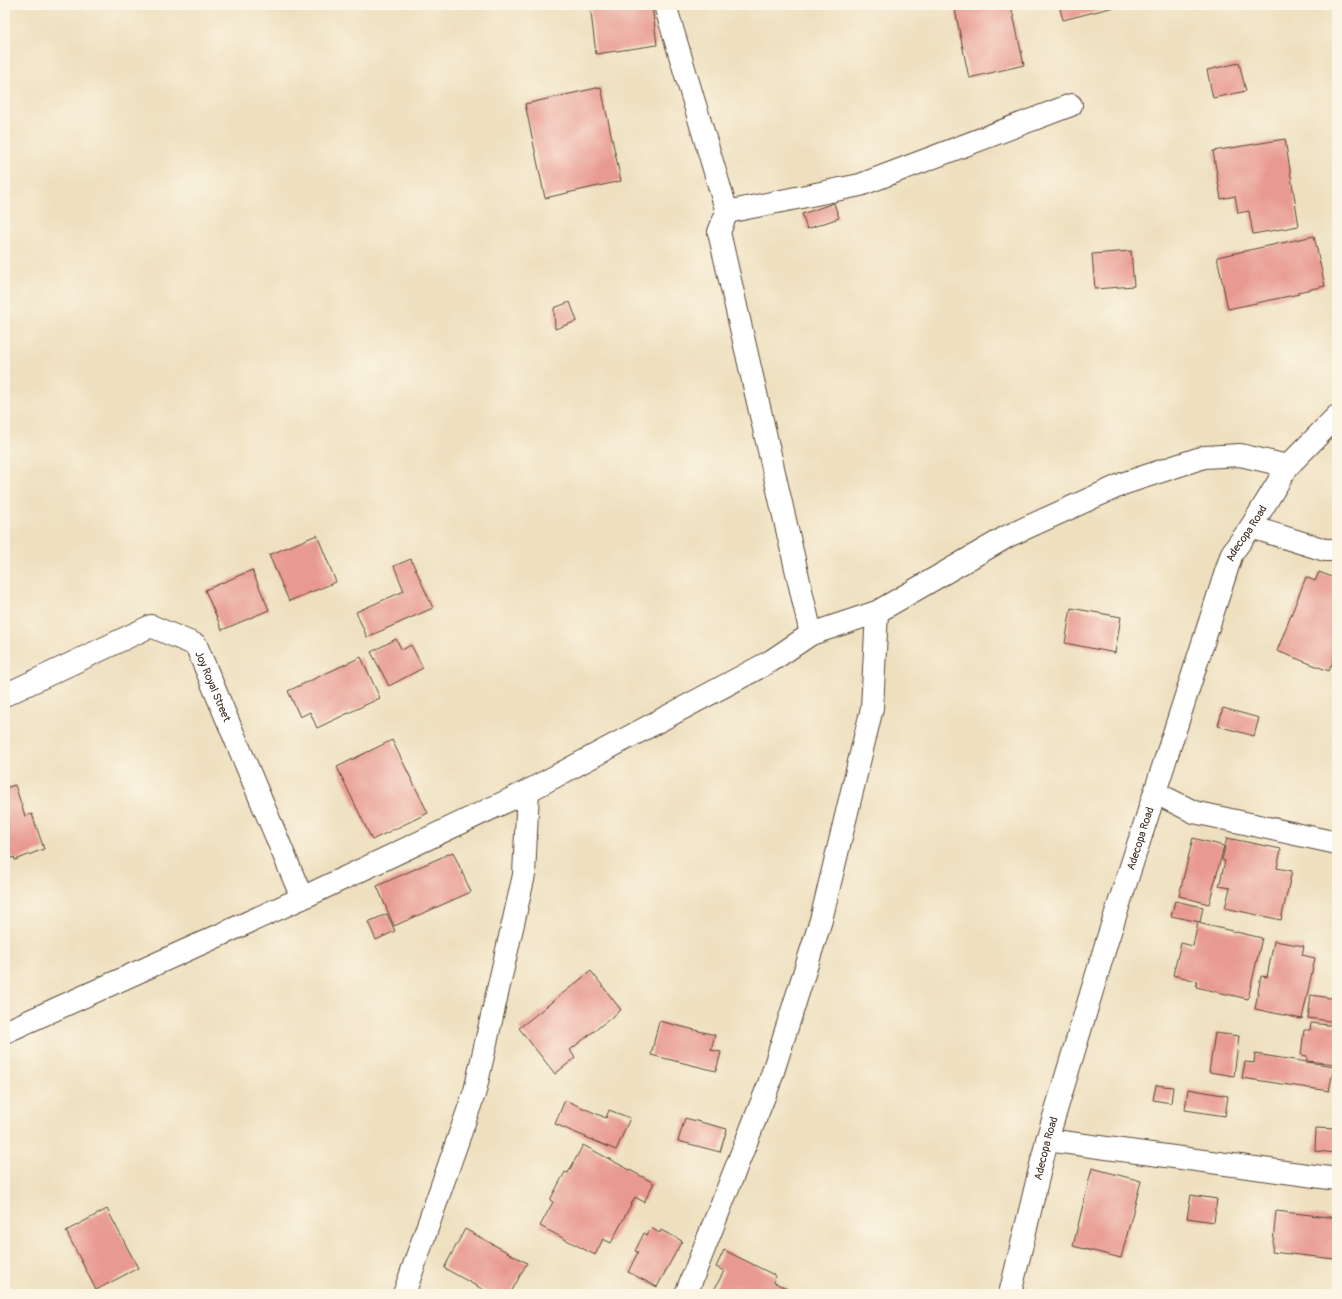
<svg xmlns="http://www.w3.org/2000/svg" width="1342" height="1299" font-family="Pangolin,sans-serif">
	<rect width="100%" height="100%" fill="#fcf5e5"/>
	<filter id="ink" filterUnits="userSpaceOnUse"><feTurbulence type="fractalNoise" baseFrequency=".025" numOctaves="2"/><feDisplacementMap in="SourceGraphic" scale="8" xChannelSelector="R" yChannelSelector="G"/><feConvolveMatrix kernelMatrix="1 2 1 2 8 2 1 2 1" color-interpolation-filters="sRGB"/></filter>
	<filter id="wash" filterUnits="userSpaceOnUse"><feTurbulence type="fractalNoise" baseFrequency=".012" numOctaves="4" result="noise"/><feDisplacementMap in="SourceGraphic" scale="16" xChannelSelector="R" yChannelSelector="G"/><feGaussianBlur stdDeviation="0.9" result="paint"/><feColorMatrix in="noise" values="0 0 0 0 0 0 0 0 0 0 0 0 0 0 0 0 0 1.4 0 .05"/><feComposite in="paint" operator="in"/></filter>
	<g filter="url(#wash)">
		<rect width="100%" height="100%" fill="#eee0bf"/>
		<g id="blocks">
			<g fill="#e89990">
				<path d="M590 5H652L657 45 596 54Z"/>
				<path d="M954 5H1011L1024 65 969 78Z"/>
				<path d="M1059 5H1113L1114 7 1063 20Z"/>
				<path d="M1239 63 1246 91 1213 98 1207 70Z"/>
				<path d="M601 87 621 181 545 198 525 104Z"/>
				<path d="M1285 139 1299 226 1253 234 1249 211 1238 213 1235 196 1221 199 1213 151Z"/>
				<path d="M834 203 839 218 807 229 802 214Z"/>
				<path d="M1314 236 1325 286 1298 292 1299 294 1228 309 1217 257Z"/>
				<path d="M1131 251 1134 286 1095 289 1092 254Z"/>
				<path d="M570 302 577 321 555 329 554 308Z"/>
				<path d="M317 535 336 582 289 601 269 555Z"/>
				<path d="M411 559 433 608 367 637 356 612 404 591 394 566Z"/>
				<path d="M252 570 269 610 222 630 205 590Z"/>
				<path d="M1319 572 1337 579V651L1329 671 1277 651 1306 577 1315 581Z"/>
				<path d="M1071 608 1121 617 1115 653 1065 643Z"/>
				<path d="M396 639 402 650 411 645 423 668 389 686 371 652Z"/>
				<path d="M361 657 380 698 317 728 310 712 300 717 288 691Z"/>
				<path d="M1223 708 1259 718 1254 736 1218 726Z"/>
				<path d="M392 740 428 813 372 840 337 767Z"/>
				<path d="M15 785 25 816 32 814 44 849 15 860 14 857 5 860V788Z"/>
				<path d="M1193 838 1224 846 1209 904 1179 896Z"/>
				<path d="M1227 838 1281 849 1277 868 1292 871 1281 920 1225 908 1230 888 1219 886 1225 861 1222 860Z"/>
				<path d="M453 852 471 892 394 926 377 886Z"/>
				<path d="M1175 901 1203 907 1200 922 1171 916Z"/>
				<path d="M387 914 395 931 376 940 368 922Z"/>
				<path d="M1198 923 1262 938 1248 999 1196 987 1197 981 1173 975 1181 943 1193 946Z"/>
				<path d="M1274 941 1304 946 1302 955 1315 958 1302 1019 1255 1009 1261 976 1267 977Z"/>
				<path d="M591 971 621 1010 570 1050 575 1058 555 1074 519 1028Z"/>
				<path d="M1311 995 1337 999V1022L1308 1018Z"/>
				<path d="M659 1021 715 1035 711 1050 721 1052 716 1071 651 1055Z"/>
				<path d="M1311 1023 1337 1026V1064L1307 1061V1056L1301 1055 1304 1030H1310Z"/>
				<path d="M1215 1033 1239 1036 1234 1076 1209 1072Z"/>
				<path d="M1255 1054 1334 1066 1329 1091 1242 1078 1245 1062 1254 1063Z"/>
				<path d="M1156 1085 1173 1087 1171 1103 1153 1100Z"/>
				<path d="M1188 1089 1228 1096 1225 1116 1185 1110Z"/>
				<path d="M565 1100 606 1118 609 1110 630 1118 616 1150 555 1124Z"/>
				<path d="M685 1118 727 1129 720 1152 678 1141Z"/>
				<path d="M1316 1128 1337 1129V1153L1315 1151Z"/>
				<path d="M583 1145 654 1183 644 1202 635 1197 611 1243 603 1239 595 1255 540 1226 553 1202 550 1200 565 1172 568 1173Z"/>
				<path d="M1092 1168 1141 1181 1121 1258 1073 1246Z"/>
				<path d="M1191 1195 1217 1199 1214 1222 1187 1218Z"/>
				<path d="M107 1209 138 1268 96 1290 66 1231Z"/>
				<path d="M1276 1211 1337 1218V1243L1335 1259 1272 1252Z"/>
				<path d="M651 1228 660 1233 661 1230 682 1241 657 1287 628 1272 638 1252 635 1251 644 1233 647 1235Z"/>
				<path d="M465 1229 527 1263 510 1294H491L444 1268Z"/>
				<path d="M724 1250 776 1276 773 1282 797 1294H712L724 1271 716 1267Z"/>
			</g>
		</g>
	</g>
	<g filter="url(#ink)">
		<use href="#blocks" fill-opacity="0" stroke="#564536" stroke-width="1"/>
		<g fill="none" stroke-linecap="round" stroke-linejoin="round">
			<defs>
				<g id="minor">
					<path d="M665 5 727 212 719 232 811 634"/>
					<path d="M727 212 860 185 1071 105"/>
					<path d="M1251 527 1325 550H1337"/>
					<path id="s1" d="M5 695 151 626 196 645 302 898"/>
					<path d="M1156 793 1194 812 1337 843"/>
					<path d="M5 1032 302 898 528 791 771 661 811 634 877 612 1008 536 1125 483 1204 457 1240 455 1288 466"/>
					<path d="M1047 1140 1337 1179"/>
					<path d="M404 1294 475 1091 524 875 528 791"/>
					<path d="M686 1294 769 1084 821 920 872 708 877 612"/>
					<path id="s2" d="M1010 1294 1047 1140 1107 941 1232 553 1251 527 1288 466 1337 416"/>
				</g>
			</defs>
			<use href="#minor" stroke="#564536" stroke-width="24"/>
			<use href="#minor" stroke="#fff" stroke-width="22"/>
		</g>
	</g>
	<g text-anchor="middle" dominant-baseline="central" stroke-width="3" stroke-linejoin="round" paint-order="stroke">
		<g font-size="11" fill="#3b2a1e" stroke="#fcf5e5">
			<text stroke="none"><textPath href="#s2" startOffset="798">Adecopa Road</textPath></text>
			<text stroke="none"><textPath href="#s1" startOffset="255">Joy Royal Street</textPath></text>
			<text stroke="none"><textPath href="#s2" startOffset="474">Adecopa Road</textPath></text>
			<text stroke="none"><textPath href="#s2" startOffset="150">Adecopa Road</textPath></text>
		</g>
	</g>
	<rect width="1342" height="1299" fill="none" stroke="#fcf5e5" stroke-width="20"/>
</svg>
